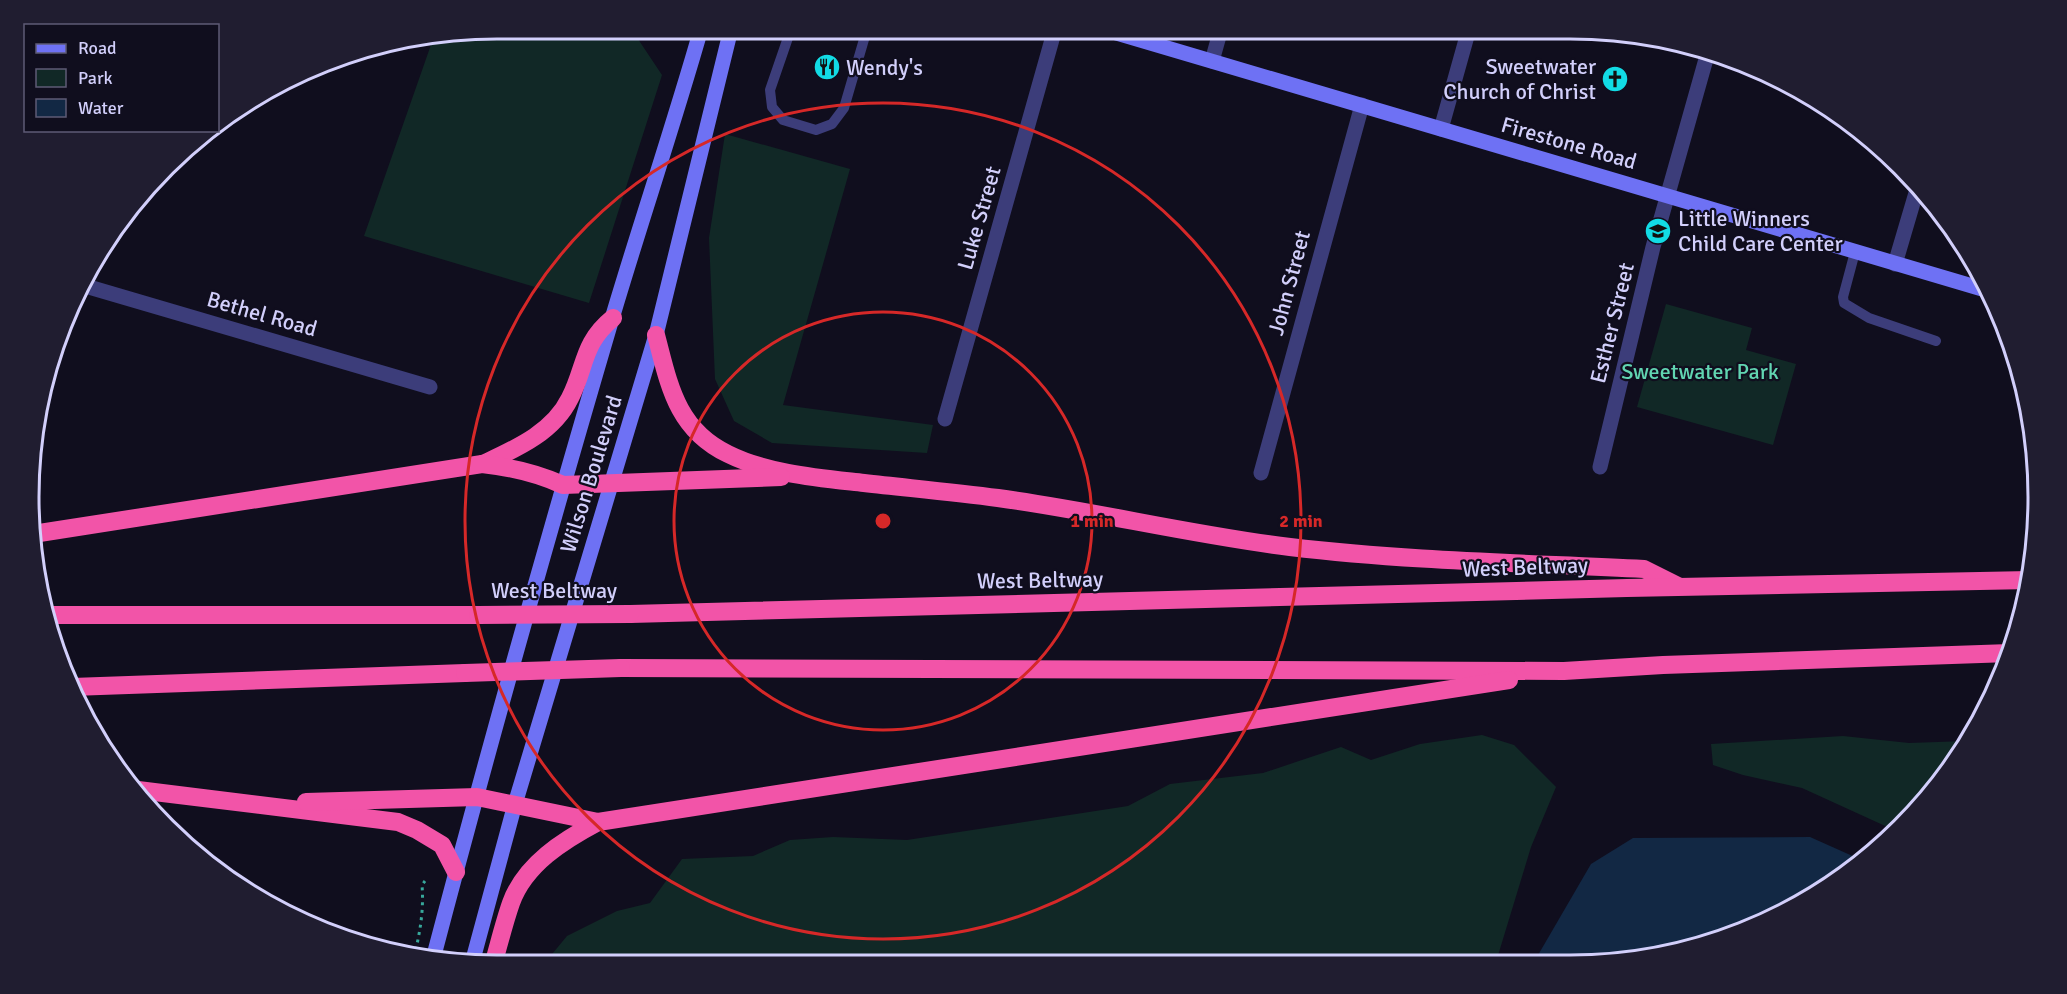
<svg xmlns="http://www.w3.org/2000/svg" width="2067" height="994" font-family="Signika,sans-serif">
	<rect width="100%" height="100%" fill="#100e1e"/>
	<g fill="#112826">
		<path d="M497 29H639L634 33 662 75 589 303 364 236 433 39Z"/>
		<path d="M725 134 850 169 783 405 933 425 927 453 772 443 734 421 715 379 709 238Z"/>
		<path d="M1666 304 1752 328 1746 350 1796 364 1773 445 1637 407Z"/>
		<path d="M1482 735 1514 745 1556 787 1531 847 1496 962 993 964 984 961 979 964 543 965 567 936 617 911 650 903 682 859 753 856 790 840 833 837 907 840 1128 806 1170 784 1263 773 1341 747 1371 760 1420 744Z"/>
		<path d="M1843 736 1909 743 1966 741 1942 782 1894 830 1802 788 1743 775 1713 765 1711 744Z"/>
	</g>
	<path fill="#122844" d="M1810 837 1857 858 1862 862 1855 868 1750 930 1631 961 1534 962 1591 864 1633 838Z"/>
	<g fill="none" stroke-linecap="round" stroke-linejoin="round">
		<path stroke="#37a89b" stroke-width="3" stroke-dasharray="3 4.5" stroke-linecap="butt" d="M414 957C420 933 424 910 422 885L425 881"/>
		<g stroke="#3c3d7a" stroke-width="10">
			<path d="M791 29 770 90 772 107 783 120 816 130 832 124 844 108 865 36 862 29"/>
			<path d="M1855 252 1843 297 1844 303 1869 318 1936 341"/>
		</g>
		<g stroke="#3c3d7a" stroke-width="15">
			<path d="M1212 61 1221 29"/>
			<path d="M1441 129 1469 29"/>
			<path d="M1895 264 1918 186"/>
			<path d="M82 285 430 387"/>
			<path d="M945 419 1055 29"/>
			<path d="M1600 467 1653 247 1708 52"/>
			<path d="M1261 473 1362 105"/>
		</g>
		<g stroke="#6e71f4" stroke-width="15">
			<path d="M1103 29 1989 291"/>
			<path d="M433 959C489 746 549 533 611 322 640 224 673 127 701 29"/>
			<path d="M472 963 515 804 656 335 731 29"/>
		</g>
		<g stroke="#f254a8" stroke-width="18">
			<path d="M656 335C669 384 676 429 728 454 768 474 820 478 864 483 908 488 953 492 998 498 1095 511 1192 535 1290 547 1407 561 1526 563 1644 569L1678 586"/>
			<path d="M483 464C515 449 553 433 570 398 586 367 582 343 613 318"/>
			<path d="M33 534 482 464C510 467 537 473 563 485L781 477"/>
			<path d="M630 614 1627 588 2030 580"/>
			<path d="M50 615H478"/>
			<path d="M621 668 1564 671 1663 665 2010 653"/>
			<path d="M72 687 465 673"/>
			<path d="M138 790 398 822 417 830 442 845 456 872"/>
			<path d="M306 802 477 797 598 822"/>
			<path d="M493 965C499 944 504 923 511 903 525 864 564 840 598 822L1509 680"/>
		</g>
		<g stroke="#f254a8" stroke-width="18">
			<path d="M478 615 630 614"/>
			<path d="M465 673 621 668"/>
		</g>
	</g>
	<g fill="none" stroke="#d62828" stroke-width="3">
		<circle cx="883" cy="521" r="209"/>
		<circle cx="883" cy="521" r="418"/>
	</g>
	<defs>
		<symbol id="restaurant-disc" viewBox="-11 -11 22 22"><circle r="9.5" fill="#12dbe5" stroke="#100e1e"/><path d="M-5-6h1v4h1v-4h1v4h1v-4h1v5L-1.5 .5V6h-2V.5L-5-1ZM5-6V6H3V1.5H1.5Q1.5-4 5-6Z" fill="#111"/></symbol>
		<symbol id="church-disc" viewBox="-11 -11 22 22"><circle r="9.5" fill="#12dbe5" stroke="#100e1e"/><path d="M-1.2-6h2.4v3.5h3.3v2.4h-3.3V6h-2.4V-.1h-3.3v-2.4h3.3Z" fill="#111"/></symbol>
		<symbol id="school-disc" viewBox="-11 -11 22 22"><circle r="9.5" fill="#12dbe5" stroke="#100e1e"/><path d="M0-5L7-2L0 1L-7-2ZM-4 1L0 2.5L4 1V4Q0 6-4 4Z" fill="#111"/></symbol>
	</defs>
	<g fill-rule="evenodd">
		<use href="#restaurant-disc" x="812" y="52" width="30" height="30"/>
		<use href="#church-disc" x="1600" y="64" width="30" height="30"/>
		<use href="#school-disc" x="1643" y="216" width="30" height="30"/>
	</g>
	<g text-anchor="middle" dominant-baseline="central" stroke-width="4.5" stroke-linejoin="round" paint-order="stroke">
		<g font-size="22" fill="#d2cffb" stroke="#100e1e" text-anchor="start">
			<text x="1596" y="66" text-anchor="end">Sweetwater<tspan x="1596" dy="25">Church of Christ</tspan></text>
			<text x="846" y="67">Wendy's</text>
			<text x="1678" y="218">Little Winners<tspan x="1678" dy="25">Child Care Center</tspan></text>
		</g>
		<g font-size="22" fill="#d2cffb" stroke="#100e1e">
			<text transform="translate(1569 143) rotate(16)">Firestone Road</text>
			<text transform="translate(979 218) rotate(-74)">Luke Street</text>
			<text transform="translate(1289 283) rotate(-75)">John Street</text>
			<text transform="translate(262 314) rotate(16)">Bethel Road</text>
			<text transform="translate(1612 323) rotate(-76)">Esther Street</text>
			<text transform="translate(591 474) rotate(-73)">Wilson Boulevard</text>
			<text transform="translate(1525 567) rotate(-2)">West Beltway</text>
			<text transform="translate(1040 580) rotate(-1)">West Beltway</text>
			<text x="554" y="590">West Beltway</text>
		</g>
		<g font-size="22" fill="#61d5b2" stroke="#100e1e">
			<text x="1700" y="371">Sweetwater Park</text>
		</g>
	</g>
	<path d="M0 0H2067V994H0ZM497 39H1570A458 458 0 0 1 2028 497V497A458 458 0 0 1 1570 955H497A458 458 0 0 1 39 497V497A458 458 0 0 1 497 39Z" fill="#201d30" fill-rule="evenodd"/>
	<path fill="none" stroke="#d2cffb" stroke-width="3" d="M497 39H1570A458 458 0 0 1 2028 497V497A458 458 0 0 1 1570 955H497A458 458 0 0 1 39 497V497A458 458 0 0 1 497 39Z"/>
	<circle cx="883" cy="521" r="9" fill="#d62828" stroke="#100e1e" stroke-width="3"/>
	<g font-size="18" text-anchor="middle" font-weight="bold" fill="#d62828" stroke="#100e1e" stroke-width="4.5" stroke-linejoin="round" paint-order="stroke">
		<text x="1092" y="527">1 min</text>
		<text x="1301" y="527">2 min</text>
	</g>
	<rect x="24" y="24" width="195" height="108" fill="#100e1e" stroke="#5e5b76" stroke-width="1.5"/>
	<rect x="36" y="44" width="30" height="9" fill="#6e71f4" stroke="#5e5b76" stroke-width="1.5"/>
	<text x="78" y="54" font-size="18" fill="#d2cffb">Road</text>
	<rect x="36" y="69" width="30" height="18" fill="#112826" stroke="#5e5b76" stroke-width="1.5"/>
	<text x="78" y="84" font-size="18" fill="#d2cffb">Park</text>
	<rect x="36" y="99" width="30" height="18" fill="#122844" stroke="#5e5b76" stroke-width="1.5"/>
	<text x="78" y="114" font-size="18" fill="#d2cffb">Water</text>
</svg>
